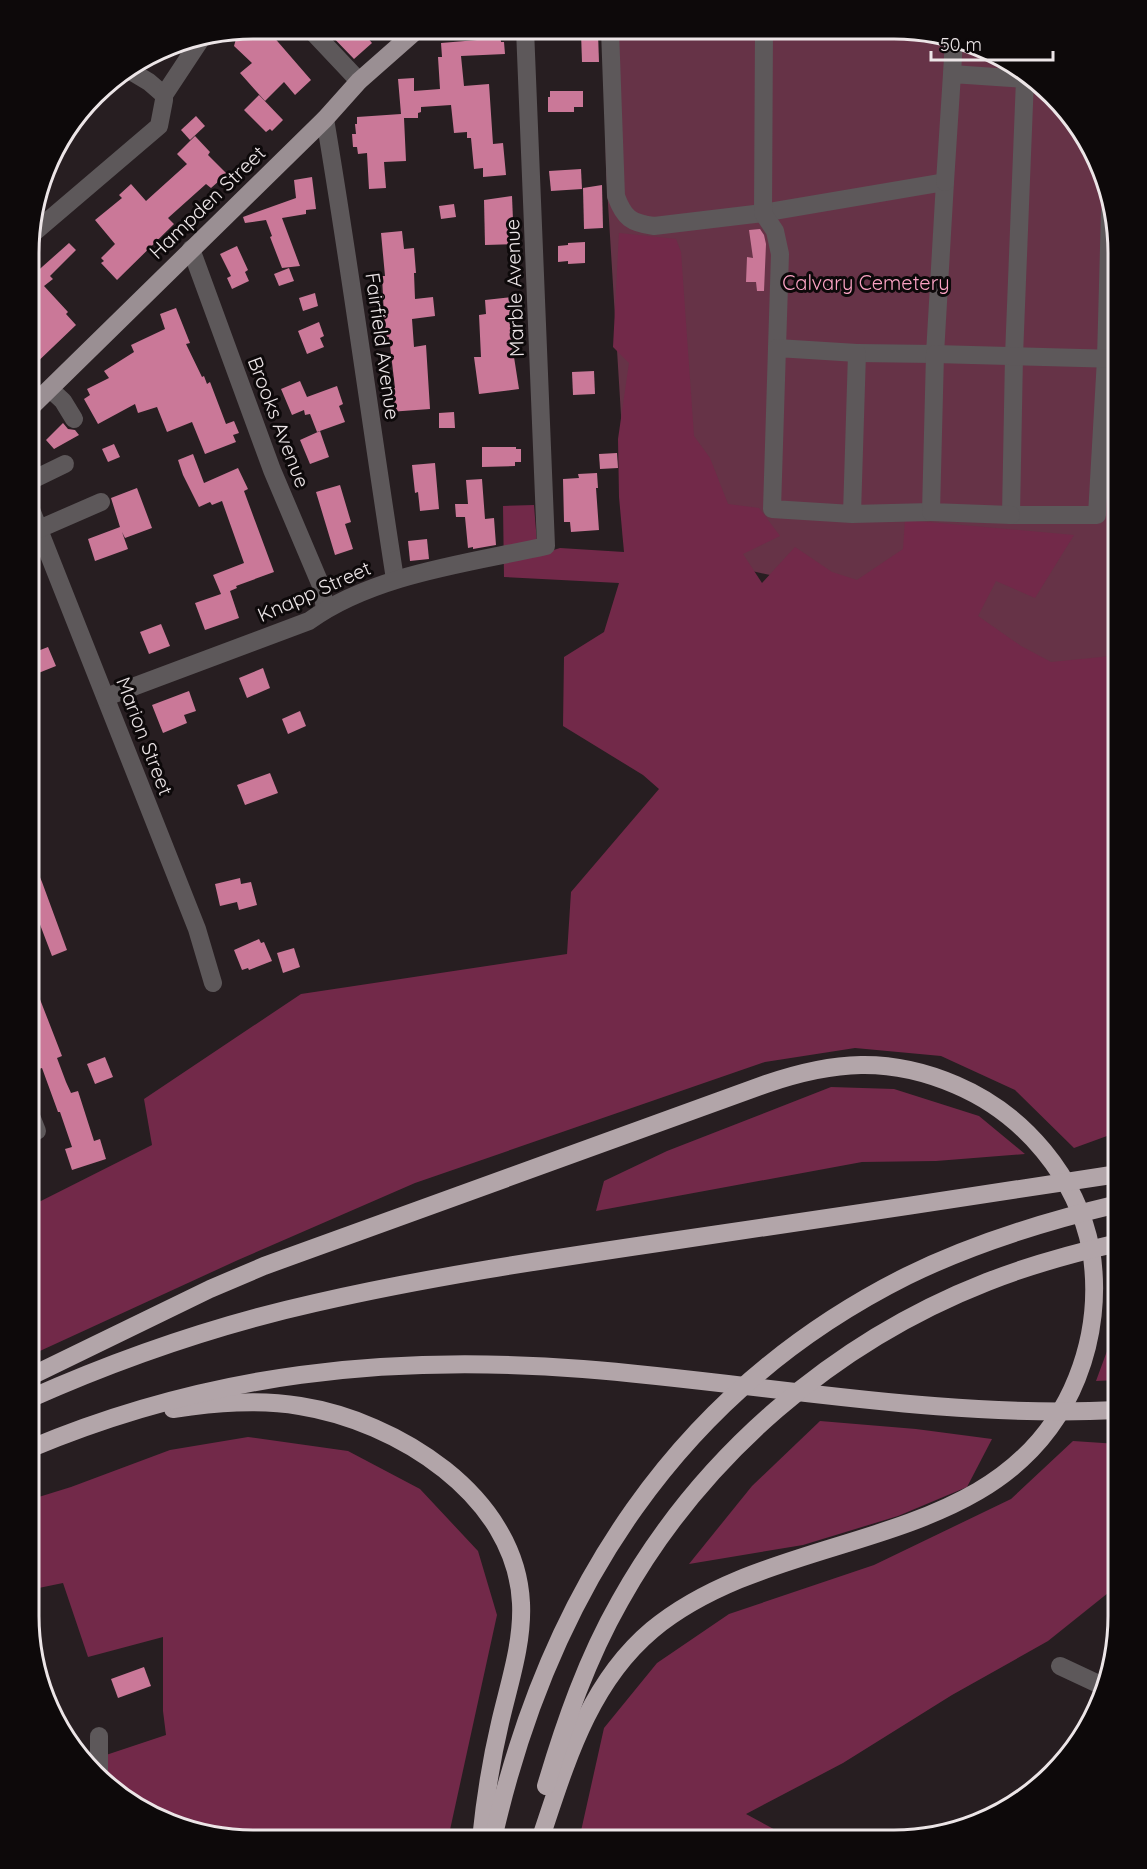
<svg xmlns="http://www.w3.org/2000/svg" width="1147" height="1869" font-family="Quicksand,sans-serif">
	<rect width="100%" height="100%" fill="#271e21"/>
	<path fill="#663347" d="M604 30H924L980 46 1031 75 1072 117 1102 167 1118 253V729L770 575 623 542 621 415 606 171Z"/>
	<g fill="#722949">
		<path d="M619 233 676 239 681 252 694 436 710 458 728 504 759 508 780 536 743 554 762 583 795 547 832 572 857 580 903 549 905 520 1074 535 1035 598 996 581 978 616 1021 646 1051 662 1112 656 1118 662V1132L1074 1148 1015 1090 941 1056 855 1048 765 1062 415 1183 238 1260 29 1356V1207L152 1145 144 1099 301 994 567 954 571 892 659 789 643 775 563 726 564 657 604 632 619 583 504 577 503 506 534 505 538 555 560 548 624 552 619 497 618 439 629 363 613 347Z"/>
		<path d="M831 1087 894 1089 979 1116 1025 1154 936 1161 862 1162 596 1211 604 1181 667 1151Z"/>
		<path d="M1118 1269V1380L1096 1381 1114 1332V1270Z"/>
		<path d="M820 1421 916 1429 992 1439 967 1487 898 1516 803 1545 689 1564 752 1486Z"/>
		<path d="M248 1437 348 1451 420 1489 478 1551 497 1615 448 1839H224L167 1824 117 1794 106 1784V1755L166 1735 163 1711V1637L88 1657 63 1583 29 1590V1500L71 1487 170 1450Z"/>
		<path d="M1073 1441 1118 1444V1585L1048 1641 952 1695 843 1763 746 1814 794 1840H579L604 1728 657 1663 729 1614 874 1565 1011 1499Z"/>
	</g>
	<g fill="#ca7898">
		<path d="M253 28 279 29 272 35 311 80 295 95 284 82 265 101 240 73 252 63 234 46 238 32Z"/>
		<path d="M325 29H374L366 36 372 43 354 59Z"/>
		<path d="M477 29H500L501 42H504L505 54 461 56 464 86 489 84 493 144 503 143 506 175 483 177V168L474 169 471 138H467V132L454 133 451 105 421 107V112L418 113V118H404L406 161 384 162 386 188 369 189 367 153 358 154 357 147H353L352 134H356L355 124H357V117L401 114 398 79 414 78V91L440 89 438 57H442L441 43 477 40Z"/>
		<path d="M581 33H598L599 62H582Z"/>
		<path d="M550 91H583V107H574V112H548V97H550Z"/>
		<path d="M259 95 283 120 272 131 270 129 266 132 244 110Z"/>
		<path d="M196 116 205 126 190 140 181 130Z"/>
		<path d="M195 136 210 152 208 155 227 174 211 188 206 184 168 218 174 224 117 280 101 263 104 261 101 258 115 244 95 220 122 198 119 195 131 184 146 201 187 164 177 154Z"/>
		<path d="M581 169 582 189 551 191 549 171Z"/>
		<path d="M312 177 316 209 306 210V214L282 218 300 266 282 268 270 237 272 236 266 220 245 223 243 217 296 198 294 180Z"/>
		<path d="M602 185 603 228 584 229 583 188Z"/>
		<path d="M512 196 514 244 485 245 484 200Z"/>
		<path d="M454 204 456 217 441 219 439 206Z"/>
		<path d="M760 229 764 235 766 244 764 291H757L756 282H746L747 257 753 258 749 230Z"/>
		<path d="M402 231 404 249 414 248 416 273H414L415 299 433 297 435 316 412 319 414 347 426 345 430 409 389 412 388 388H395L389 337H385L382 276H385L381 233Z"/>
		<path d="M585 242V263L568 264V261L558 262V246L568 245V243Z"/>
		<path d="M69 243 76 250 50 276 53 279 44 286 68 312 66 314 76 325 30 369V272L33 275Z"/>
		<path d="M237 246 248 270 245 272 249 281 232 289 227 278 231 276 220 254Z"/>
		<path d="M289 268 294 281 279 286 274 274Z"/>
		<path d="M315 293 318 306 303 311 299 298Z"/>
		<path d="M513 297 518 357H514L519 389 479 394 474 357H481L479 315 486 314 485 300Z"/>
		<path d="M176 308 190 343 186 344 202 377 204 376 207 384 210 382 226 424 234 421 239 433 233 435 236 442 205 454 192 422 167 432 157 407 138 413 135 404 98 424 84 399 90 395 87 389 109 378 104 371 134 352 131 345 165 329 160 314Z"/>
		<path d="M319 322 324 336 320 338 324 347 307 354 298 331Z"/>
		<path d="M594 371 595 394 573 395 572 372Z"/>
		<path d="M300 381 307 397 337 386 343 404 339 406 345 422 317 432 310 414 305 415 304 410 292 415 281 389Z"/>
		<path d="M454 412 455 428H439V413Z"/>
		<path d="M63 423 68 429 75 430 79 435 54 449 46 440Z"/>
		<path d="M320 431 329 457 310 464 300 440Z"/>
		<path d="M114 444 120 457 108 462 102 449Z"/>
		<path d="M482 447H516V449H521V462H515V466L482 467Z"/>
		<path d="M617 453 618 468 600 469 599 454Z"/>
		<path d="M193 454 204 483 238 468 248 489 244 491 274 572 236 586 237 588 230 591 239 618 205 630 195 603 221 594 213 575 244 563 222 501 212 505 210 502 199 507 183 475 178 460Z"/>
		<path d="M435 463 439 509 420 511 418 492 415 493 412 465Z"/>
		<path d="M597 473 598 488H596L599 530 571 532 570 522H564L563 479 579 478 578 474Z"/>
		<path d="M482 479 485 519 494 518 496 545 473 549V547L468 548 465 517H456L455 504H468L466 480Z"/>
		<path d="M340 485 351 522 345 524 353 549 335 555 316 492Z"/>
		<path d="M137 488 152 528 125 538 122 532 128 549 95 561 88 539 120 527 111 498Z"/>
		<path d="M427 539 429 559 410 561 408 541Z"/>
		<path d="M161 624 170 646 149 654 140 632Z"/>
		<path d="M48 647 56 666 36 674 33 667 30 668V654Z"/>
		<path d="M263 668 270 688 247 698 239 678Z"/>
		<path d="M189 691 196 711 184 715 187 723 163 733 152 705Z"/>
		<path d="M300 711 306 726 288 734 282 719Z"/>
		<path d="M270 773 278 793 245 805 237 785Z"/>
		<path d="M30 854 42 882 67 950 52 956 36 914 29 916Z"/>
		<path d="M240 878 241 884 251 882 257 905 239 910 237 902 220 906 215 884Z"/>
		<path d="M259 939 261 943 264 942 272 961 249 970 248 968 242 970 234 950Z"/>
		<path d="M294 948 300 967 283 973 277 953Z"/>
		<path d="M29 971 62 1056 57 1058 66 1082 71 1093 78 1091 94 1141 100 1139 106 1159 72 1170 65 1149 72 1147 60 1112H58L42 1068 39 1069 29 1040Z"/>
		<path d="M105 1057 113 1077 95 1084 87 1064Z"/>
		<path d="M144 1667 151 1686 118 1698 111 1679Z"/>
	</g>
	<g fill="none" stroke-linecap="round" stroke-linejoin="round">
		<g stroke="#5d585a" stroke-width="18">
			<path d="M310 29 359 81"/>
			<path d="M610 30 616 196C624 218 631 223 654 226L763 213 945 182 935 354 857 353"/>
			<path d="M764 30 763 213 775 231 780 254 777 348"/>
			<path d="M129 70 149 82 164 95"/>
			<path d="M952 74 954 39"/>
			<path d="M1035 79H1025L1014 356 1011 515H1097L1106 359 1110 211"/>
			<path d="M325 119C351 272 371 426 395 579"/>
			<path d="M945 182 952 74 1025 79 1026 72"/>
			<path d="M30 236 159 126 164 100V95L201 39"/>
			<path d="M191 249 272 470 322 588 325 610"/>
			<path d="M50 389 63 401 74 419"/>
			<path d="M30 481 65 464"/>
			<path d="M30 507 197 929 213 983"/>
			<path d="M852 514 772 509 777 348 857 353 852 514 931 512"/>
			<path d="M1011 515 931 512 935 354 1118 359"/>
			<path d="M39 529 101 502"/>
			<path d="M106 697 309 621C374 574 470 563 546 546L525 29"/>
			<path d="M29 1111 37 1131"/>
			<path d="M1060 1666 1107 1688"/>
			<path d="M99 1736V1777"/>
		</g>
		<path stroke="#9a8f93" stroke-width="18" d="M30 408 325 119 359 81 418 29"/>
		<g stroke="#b2a5a9" stroke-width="18">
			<path d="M29 1377 210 1289 264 1266 766 1084C833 1061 889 1056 956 1085 1024 1114 1077 1177 1091 1250 1098 1293 1093 1338 1077 1378 1006 1557 782 1522 652 1630 588 1684 566 1763 540 1840"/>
			<path d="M29 1399C121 1358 217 1325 315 1303 428 1277 543 1260 658 1243 811 1220 965 1198 1118 1174"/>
			<path d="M173 1409C215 1403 258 1399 300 1406 396 1421 516 1495 521 1603 523 1643 509 1684 500 1723 491 1761 485 1800 481 1839"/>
			<path d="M29 1449C210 1373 388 1354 583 1369 760 1383 939 1419 1118 1410"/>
			<path d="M546 1786C565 1722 587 1659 620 1601 701 1456 834 1342 987 1282 1030 1265 1074 1253 1118 1243"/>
			<path d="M493 1839C548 1594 677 1391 907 1276 974 1243 1046 1221 1118 1204"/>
		</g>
	</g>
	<g text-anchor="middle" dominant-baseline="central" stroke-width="6" stroke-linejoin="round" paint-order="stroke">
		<g font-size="20" fill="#ece5e7" stroke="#0d090a">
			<text transform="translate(207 202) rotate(-44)">Hampden Street</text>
			<text transform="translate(514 288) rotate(-92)">Marble Avenue</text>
			<text transform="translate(383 346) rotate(82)">Fairfield Avenue</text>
			<text transform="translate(279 422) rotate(69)">Brooks Avenue</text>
			<text transform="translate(314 591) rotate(-24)">Knapp Street</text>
			<text transform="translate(145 736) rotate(69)">Marion Street</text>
		</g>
		<g font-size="20" fill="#fca3c4" stroke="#0d090a">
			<text x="866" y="282">Calvary Cemetery</text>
		</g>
	</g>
	<path d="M0 0H1147V1869H0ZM253 39H894A214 214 0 0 1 1108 253V1616A214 214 0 0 1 894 1830H253A214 214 0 0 1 39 1616V253A214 214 0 0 1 253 39Z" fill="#0d090a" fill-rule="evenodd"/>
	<path fill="none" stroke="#ece5e7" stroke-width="3" d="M253 39H894A214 214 0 0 1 1108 253V1616A214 214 0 0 1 894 1830H253A214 214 0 0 1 39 1616V253A214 214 0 0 1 253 39Z"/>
	<path d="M931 51v9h122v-9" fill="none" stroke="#ece5e7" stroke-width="3"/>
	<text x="940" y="51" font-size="18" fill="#ece5e7" stroke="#0d090a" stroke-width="4.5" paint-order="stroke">50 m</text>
</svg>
